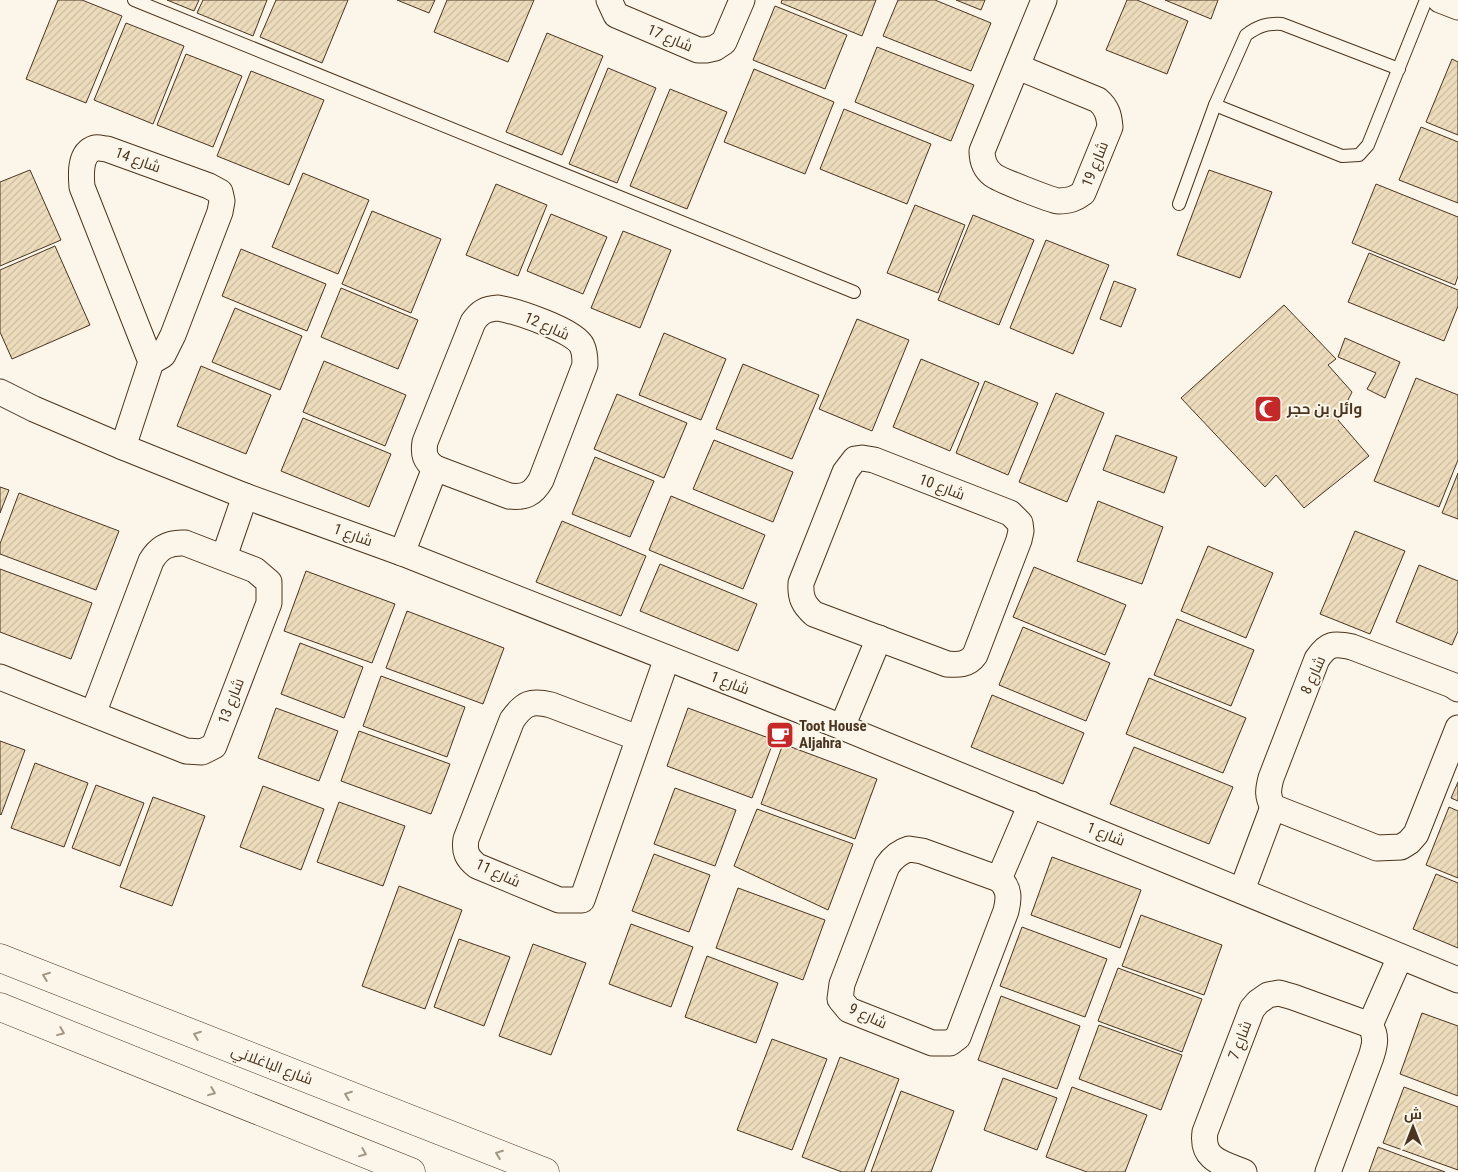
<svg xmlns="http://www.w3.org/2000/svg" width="1458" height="1172" font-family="'Roboto Condensed',Cairo,sans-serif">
	<defs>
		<pattern id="building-hatch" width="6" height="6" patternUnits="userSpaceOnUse" patternTransform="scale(1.25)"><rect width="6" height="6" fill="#ecdcbc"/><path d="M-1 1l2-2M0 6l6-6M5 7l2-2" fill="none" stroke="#ccbda1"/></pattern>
	</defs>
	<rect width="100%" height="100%" fill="#fbf6e9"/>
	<g fill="url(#building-hatch)" stroke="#4a3520">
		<path d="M58 0H82L122 16 86 103 26 79Z"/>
		<path d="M167 0H199L194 11Z"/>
		<path d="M203 0H267L253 36 197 13Z"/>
		<path d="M276 0H348L322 63 260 37Z"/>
		<path d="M397 0H435L429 13Z"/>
		<path d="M447 0H534L508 62 434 32Z"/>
		<path d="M782 0H876L862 36 781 3Z"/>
		<path d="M898 0H935L991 23 971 71 883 36Z"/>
		<path d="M956 0H985L981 10Z"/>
		<path d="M1127 0H1137L1188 21 1167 74 1106 50Z"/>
		<path d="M1165 0H1218L1211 19Z"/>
		<path d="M775 6 847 35 825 89 753 60Z"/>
		<path d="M126 23 184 46 153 124 94 100Z"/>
		<path d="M547 33 603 56 562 155 506 132Z"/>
		<path d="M877 47 974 85 951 141 855 102Z"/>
		<path d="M186 54 242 76 213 147 157 125Z"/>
		<path d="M1452 59 1458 62V135L1426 122Z"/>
		<path d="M608 68 656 88 617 183 569 164Z"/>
		<path d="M754 69 834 102 805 174 724 142Z"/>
		<path d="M251 71 324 100 289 185 217 156Z"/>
		<path d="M670 89 727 112 687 209 630 186Z"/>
		<path d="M844 109 931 144 907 204 820 169Z"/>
		<path d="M1421 127 1458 142V203L1399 180Z"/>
		<path d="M30 170 61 240 0 266V182Z"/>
		<path d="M1209 170 1272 192 1240 278 1177 255Z"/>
		<path d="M303 173 369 200 338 274 272 247Z"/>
		<path d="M496 184 547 205 518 276 466 255Z"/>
		<path d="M1376 184 1458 217V276L1455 285 1352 243Z"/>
		<path d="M915 205 965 225 938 293 887 273Z"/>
		<path d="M372 211 441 239 411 313 342 284Z"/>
		<path d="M551 214 607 237 583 294 527 271Z"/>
		<path d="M973 215 1034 240 999 325 938 300Z"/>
		<path d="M623 231 671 250 640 328 591 308Z"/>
		<path d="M1046 240 1109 265 1073 354 1010 328Z"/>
		<path d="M55 246 90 325 12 359 0 332V270Z"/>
		<path d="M241 249 326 284 307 331 222 296Z"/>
		<path d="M1369 253 1458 290V306L1444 341 1348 302Z"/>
		<path d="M1114 281 1136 289 1121 327 1100 319Z"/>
		<path d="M341 288 418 320 398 369 321 337Z"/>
		<path d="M1284 305 1336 359 1328 365 1352 392 1338 420 1369 456 1304 508 1276 475 1265 487 1181 398Z"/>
		<path d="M235 308 302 336 280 390 212 362Z"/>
		<path d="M857 319 909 340 872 431 819 409Z"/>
		<path d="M664 333 726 359 701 420 639 395Z"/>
		<path d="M1345 338 1400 362 1385 398 1367 389 1376 373 1338 357Z"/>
		<path d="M921 359 979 383 950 451 893 427Z"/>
		<path d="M324 361 406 395 385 446 303 412Z"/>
		<path d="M743 364 819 395 792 459 716 429Z"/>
		<path d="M201 366 271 395 246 454 177 426Z"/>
		<path d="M1416 378 1458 395V460L1439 507 1374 481Z"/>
		<path d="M985 381 1038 403 1008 475 956 453Z"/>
		<path d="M1056 393 1104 413 1067 502 1019 482Z"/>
		<path d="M617 394 687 423 664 478 594 449Z"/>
		<path d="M303 418 391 454 369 507 281 471Z"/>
		<path d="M1116 435 1177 457 1164 493 1103 470Z"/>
		<path d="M714 440 793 472 773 522 693 489Z"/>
		<path d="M595 457 654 481 630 537 572 514Z"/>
		<path d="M1458 473V519L1442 513Z"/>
		<path d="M0 487 9 490 0 513Z"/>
		<path d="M19 493 119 531 96 590 0 554V544Z"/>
		<path d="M671 496 765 535 743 589 649 550Z"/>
		<path d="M1098 501 1163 527 1142 584 1077 561Z"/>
		<path d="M562 521 646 556 621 616 536 582Z"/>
		<path d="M1355 531 1405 551 1370 634 1320 614Z"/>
		<path d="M1208 546 1273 573 1246 638 1181 611Z"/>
		<path d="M660 564 757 604 738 651 640 611Z"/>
		<path d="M1419 565 1458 581V631L1452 645 1396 622Z"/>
		<path d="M1034 567 1126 605 1105 655 1013 617Z"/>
		<path d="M0 569 92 603 71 659 0 632Z"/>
		<path d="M306 571 395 604 372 663 284 631Z"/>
		<path d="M407 611 504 648 483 704 386 668Z"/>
		<path d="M1177 619 1254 650 1231 706 1154 675Z"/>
		<path d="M1023 627 1110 663 1086 721 999 685Z"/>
		<path d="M300 643 363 667 344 718 281 694Z"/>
		<path d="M381 676 465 707 447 757 363 726Z"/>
		<path d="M1149 678 1246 718 1223 773 1126 734Z"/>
		<path d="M992 695 1084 733 1063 784 971 747Z"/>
		<path d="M276 708 338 731 319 781 258 758Z"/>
		<path d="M688 708 774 740 752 798 667 766Z"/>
		<path d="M359 731 450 764 431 814 341 781Z"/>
		<path d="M0 741 25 750 1 815 0 814Z"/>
		<path d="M783 744 877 779 855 839 761 804Z"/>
		<path d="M1134 747 1233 787 1209 844 1110 804Z"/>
		<path d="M35 763 88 783 64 847 11 828Z"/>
		<path d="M1458 782V801L1451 798Z"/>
		<path d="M96 785 144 803 120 866 72 848Z"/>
		<path d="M263 786 324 809 301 870 240 847Z"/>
		<path d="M675 788 736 810 715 866 654 844Z"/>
		<path d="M153 797 205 816 172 906 120 887Z"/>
		<path d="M339 802 405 826 383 886 317 862Z"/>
		<path d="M1449 807 1458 811V878L1426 865Z"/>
		<path d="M757 809 853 844 828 910 734 866Z"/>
		<path d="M654 854 710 875 689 932 632 911Z"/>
		<path d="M1052 857 1141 890 1120 948 1031 915Z"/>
		<path d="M1436 874 1458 883V948L1413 929Z"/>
		<path d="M399 886 462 910 425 1009 362 986Z"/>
		<path d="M738 888 825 920 803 980 716 948Z"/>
		<path d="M1141 915 1222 945 1204 995 1122 966Z"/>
		<path d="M631 924 693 947 671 1007 609 984Z"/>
		<path d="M1022 927 1107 959 1085 1017 1000 986Z"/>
		<path d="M459 939 510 957 484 1026 434 1007Z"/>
		<path d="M533 944 586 963 551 1055 499 1036Z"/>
		<path d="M707 956 778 983 756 1043 685 1017Z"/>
		<path d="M1118 968 1202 999 1182 1052 1098 1021Z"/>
		<path d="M1001 996 1080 1026 1057 1089 978 1060Z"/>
		<path d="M1422 1013 1458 1026V1096L1400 1074Z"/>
		<path d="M1099 1025 1182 1055 1161 1110 1079 1079Z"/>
		<path d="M772 1039 827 1059 792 1150 737 1130Z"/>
		<path d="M840 1057 899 1079 864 1172H842L802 1157Z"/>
		<path d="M1003 1078 1057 1098 1037 1150 984 1130Z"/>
		<path d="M1072 1087 1147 1115 1125 1172H1087L1046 1157Z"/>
		<path d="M1404 1087 1458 1107V1170L1383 1143Z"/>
		<path d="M901 1091 954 1111 931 1172H871Z"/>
		<path d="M1378 1147 1445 1172H1369Z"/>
	</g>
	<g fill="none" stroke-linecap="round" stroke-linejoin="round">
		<defs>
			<g id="lane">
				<path d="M134 0 854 292"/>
				<path d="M1215 105 1342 156 1359 155 1368 145 1426 0"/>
				<path d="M1179 204 1215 105 1246 35C1258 26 1267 23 1282 24L1399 69"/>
			</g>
			<g id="street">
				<path d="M609 0 616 15 698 50H706L715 48 724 42 742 0"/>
				<path d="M1440 0 1458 7"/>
				<path d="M1018 67 1098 100C1107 108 1109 115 1110 127L1083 193C1075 199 1069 201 1058 201 1051 200 999 180 993 175 985 169 982 161 982 151L1044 0"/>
				<path d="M498 308C515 311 575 330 582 346 585 352 585 359 585 365L541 480C533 494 525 498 509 496L435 468C425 461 423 454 425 442L473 322C480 312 485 309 498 308Z"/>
				<path d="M0 392 34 409 123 447 245 496 402 553 842 727 1458 980"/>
				<path d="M123 447 151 362 82 187C81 175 79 153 95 148 98 147 104 149 107 149L209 186 220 192 222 201 220 212 173 335 163 355 151 362"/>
				<path d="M862 458 874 460 1010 513 1020 523 1021 531 1019 540 975 655C968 665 958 665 947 664L814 614C804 605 800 598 801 583L845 472 855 459Z"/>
				<path d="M402 553 435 468"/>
				<path d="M224 557 245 496"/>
				<path d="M0 677 186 751 202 752 214 746 269 603V582L255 570 185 543C169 542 159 547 151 561L93 714"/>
				<path d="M1458 689 1452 685 1352 647C1334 643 1328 643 1317 659L1271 778C1268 790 1267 796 1273 807L1377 848 1401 847 1409 842 1416 834 1458 728"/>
				<path d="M842 727 879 638"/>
				<path d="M638 738 551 705C531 700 524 703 512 720L466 839C464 852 467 858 477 866L559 900H582L667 658"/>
				<path d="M909 849 922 851 999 879C1010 888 1009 899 1006 911L958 1037 950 1043H932L849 1010 840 999 842 984 887 866C893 857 899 852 909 849Z"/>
				<path d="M999 879 1031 804"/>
				<path d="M1242 890 1273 807"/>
				<path d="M1370 1025 1400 957"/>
				<path d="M1244 1172C1222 1163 1201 1160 1205 1132L1252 1009 1258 1002 1268 995 1279 993 1293 997 1370 1025C1377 1036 1375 1045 1371 1057L1328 1172"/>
			</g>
			<g id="secondary">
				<path d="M0 958 545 1172"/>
				<path d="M0 1007 411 1172"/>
			</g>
		</defs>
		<use href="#lane" stroke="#4a3520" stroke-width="14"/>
		<use href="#street" stroke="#4a3520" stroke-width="27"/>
		<use href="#secondary" stroke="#4a3520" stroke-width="29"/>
		<use href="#lane" stroke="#fbf6e9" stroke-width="12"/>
		<use href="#street" stroke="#fbf6e9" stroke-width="25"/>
		<use href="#secondary" stroke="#fbf6e9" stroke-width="28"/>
	</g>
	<defs><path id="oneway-chevron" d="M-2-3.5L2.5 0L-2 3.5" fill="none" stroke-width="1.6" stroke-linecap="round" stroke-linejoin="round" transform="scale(1.25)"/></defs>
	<g stroke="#a29684">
		<use href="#oneway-chevron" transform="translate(46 976) rotate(-159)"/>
		<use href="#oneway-chevron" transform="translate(61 1032) rotate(22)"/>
		<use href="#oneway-chevron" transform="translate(197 1035) rotate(-159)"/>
		<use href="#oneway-chevron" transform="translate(212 1092) rotate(22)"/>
		<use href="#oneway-chevron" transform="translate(348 1095) rotate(-159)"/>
		<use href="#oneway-chevron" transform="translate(363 1153) rotate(22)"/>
		<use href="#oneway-chevron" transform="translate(499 1154) rotate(-159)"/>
	</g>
	<defs>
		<symbol id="mosque-square" viewBox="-11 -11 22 22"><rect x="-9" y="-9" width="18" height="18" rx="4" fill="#c62828" stroke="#fbf6e9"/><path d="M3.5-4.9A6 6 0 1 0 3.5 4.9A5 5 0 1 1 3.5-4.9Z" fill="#fff"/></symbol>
		<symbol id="cafe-square" viewBox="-11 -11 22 22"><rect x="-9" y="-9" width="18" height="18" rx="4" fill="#c62828" stroke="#fbf6e9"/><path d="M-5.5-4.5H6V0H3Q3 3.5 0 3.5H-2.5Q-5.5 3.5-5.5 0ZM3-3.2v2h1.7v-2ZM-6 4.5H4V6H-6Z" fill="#fff"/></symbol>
	</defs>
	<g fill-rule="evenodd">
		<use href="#mosque-square" x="1252" y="393" width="32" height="32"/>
		<use href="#cafe-square" x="764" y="719" width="32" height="32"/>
	</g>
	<g text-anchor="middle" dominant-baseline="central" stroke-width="4" stroke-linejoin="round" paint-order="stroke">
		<g font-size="15" fill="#4a3520" stroke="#fbf6e9">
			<text transform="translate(670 38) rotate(23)">شارع 17</text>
			<text transform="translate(138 160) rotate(20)">شارع 14</text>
			<text transform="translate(1095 164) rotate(-68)">شارع 19</text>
			<text transform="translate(547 326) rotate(24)">شارع 12</text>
			<text transform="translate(942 487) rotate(21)">شارع 10</text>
			<text transform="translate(353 535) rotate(20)">شارع 1</text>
			<text transform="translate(1313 675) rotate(-66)">شارع 8</text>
			<text transform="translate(730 683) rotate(21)">شارع 1</text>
			<text transform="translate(231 701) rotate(-69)">شارع 13</text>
			<text transform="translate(1106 834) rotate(22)">شارع 1</text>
			<text transform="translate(498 873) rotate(25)">شارع 11</text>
			<text transform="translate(868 1016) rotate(25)">شارع 9</text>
			<text transform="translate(1240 1040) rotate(-69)">شارع 7</text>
			<text transform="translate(272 1065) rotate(21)">شارع الباغلاني</text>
		</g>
		<g font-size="15" font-weight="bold" fill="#4a3520" stroke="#fbf6e9" text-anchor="start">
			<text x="1287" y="409">وائل بن حجر</text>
			<text x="799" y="726">Toot House<tspan x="799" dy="17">Aljahra</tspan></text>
		</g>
	</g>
	<g transform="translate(1413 1127)" stroke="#fbf6e9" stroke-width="4" paint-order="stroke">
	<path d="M0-4L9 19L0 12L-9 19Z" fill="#4a3520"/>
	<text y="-8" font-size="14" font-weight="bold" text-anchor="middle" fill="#4a3520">ش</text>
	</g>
</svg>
